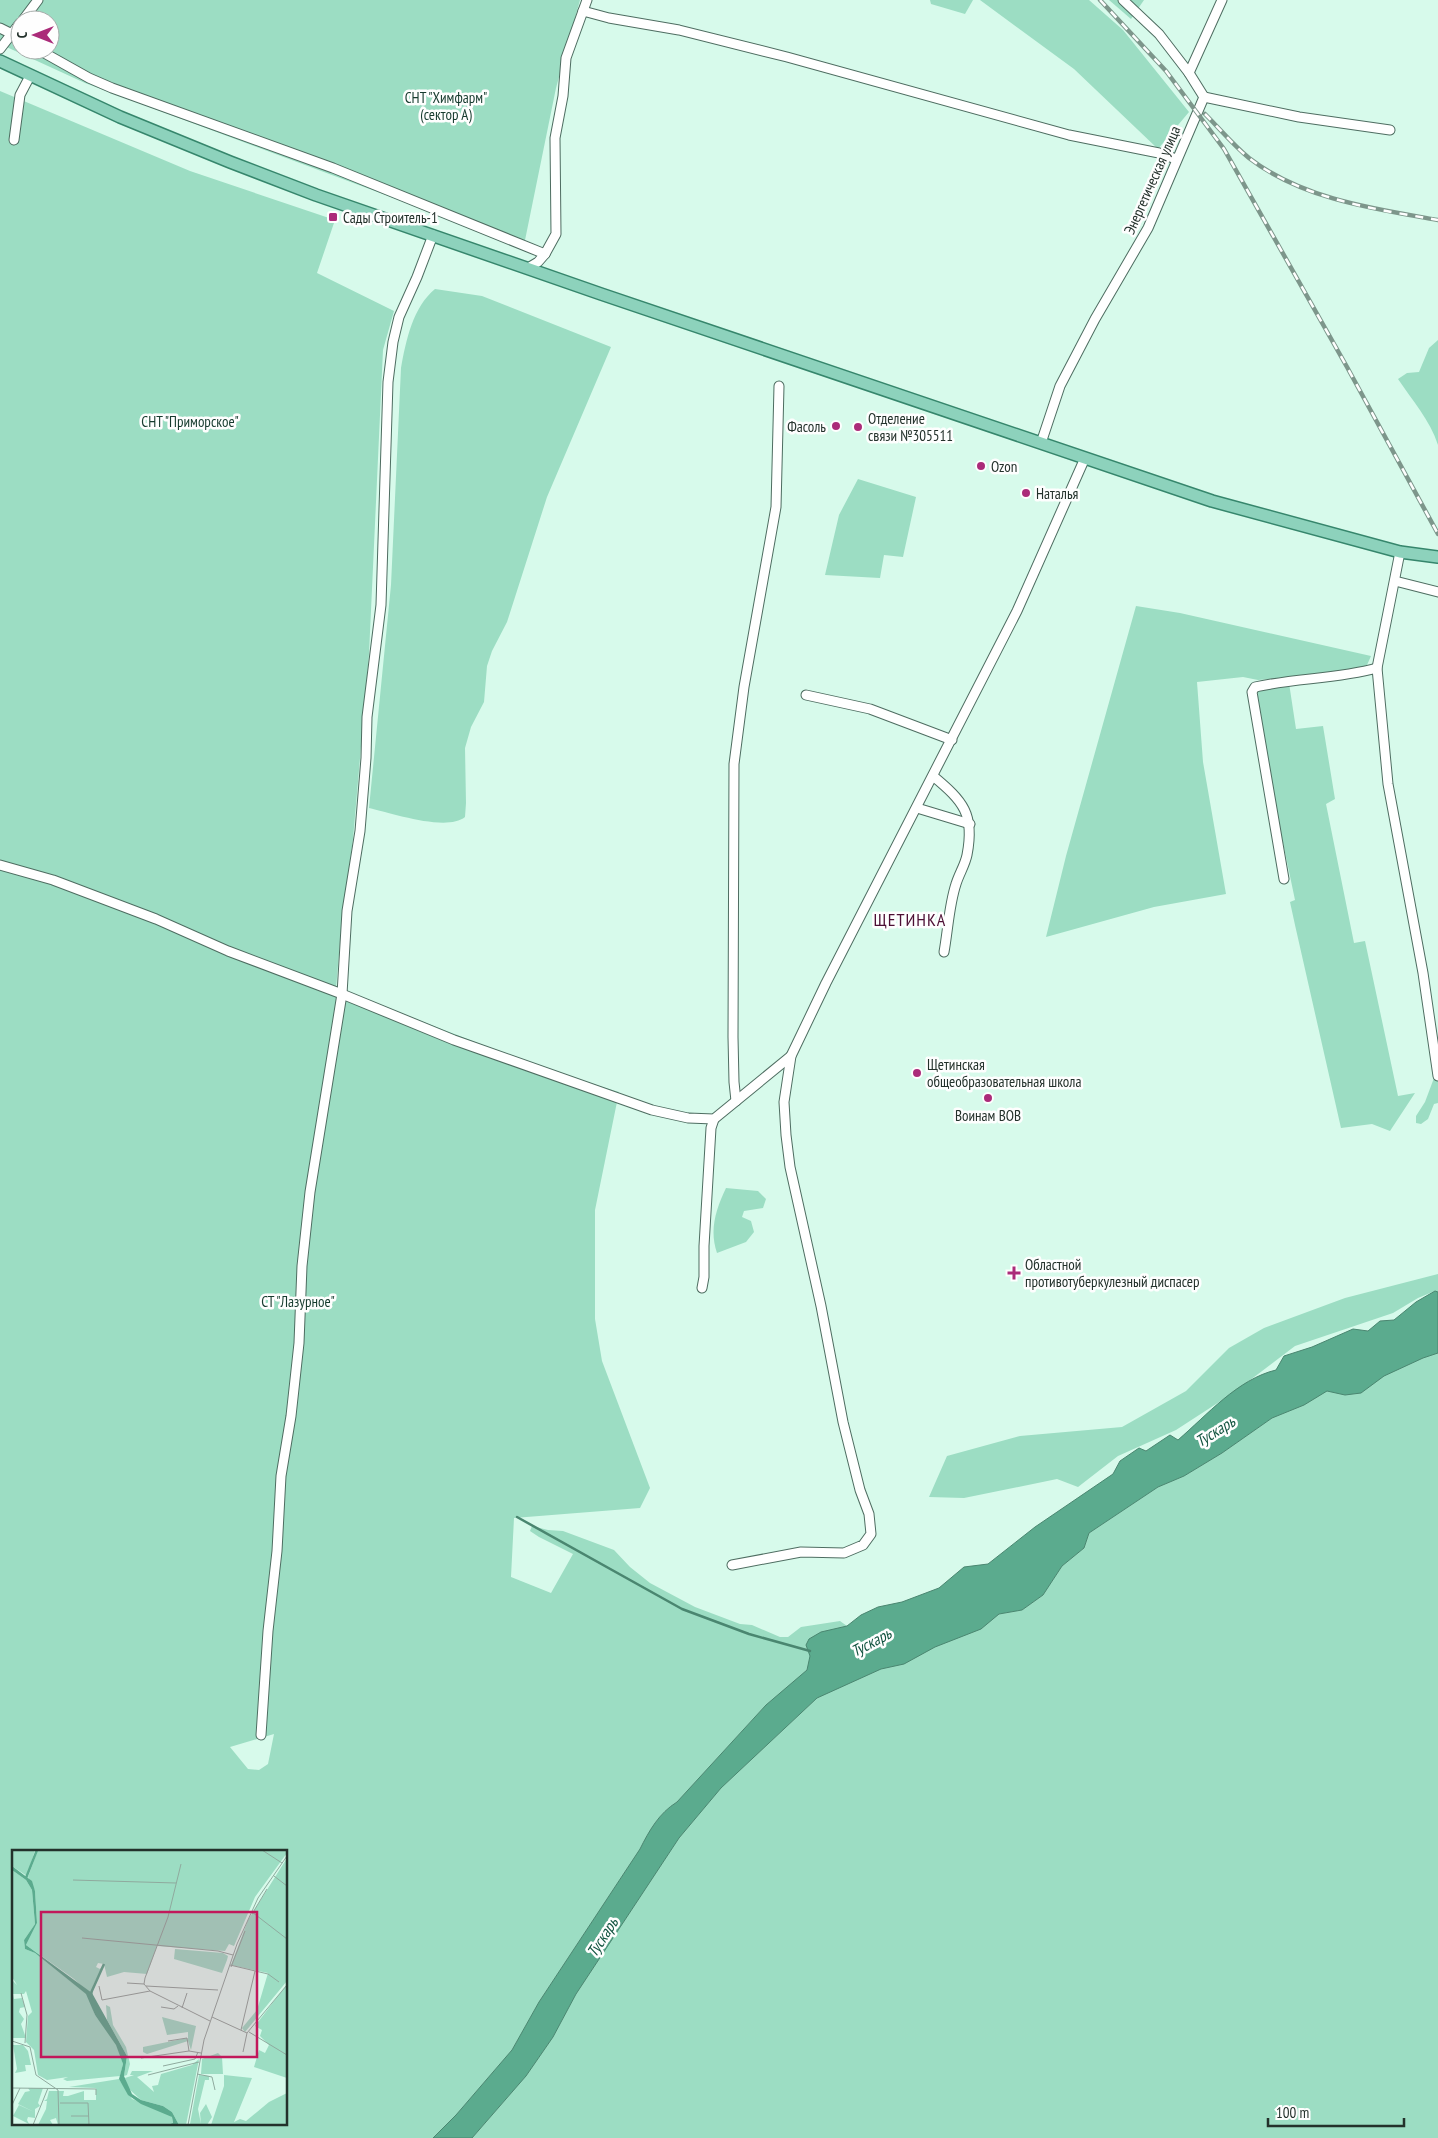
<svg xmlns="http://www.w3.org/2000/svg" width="1438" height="2138" font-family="'PT Sans Narrow',sans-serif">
	<rect width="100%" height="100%" fill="#d7faeb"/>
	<g fill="#9cddc3" fill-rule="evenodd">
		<path d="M0 0H580L556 88 523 250 442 216 85 83 0 44ZM20 20H50V50H20Z"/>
		<path d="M930 0H973L965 14 931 4Z"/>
		<path d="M980 0H1089L1123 30 1189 112 1158 149 1074 69Z"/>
		<path d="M1109 0H1144L1131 19Z"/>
		<path d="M0 91 190 171 335 220 317 273 394 311 383 350 369 654 353 839 342 921 336 988 547 1070 619 1092 595 1210V1319L602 1361 650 1488 640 1508 514 1518 511 1577 551 1593 573 1554 539 1537 530 1531 532 1526 548 1530 563 1531 614 1550 630 1567 650 1583 695 1607 740 1624 752 1625 780 1637H788L801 1627 840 1621 847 1626 824 1659 766 1705 677 1802C659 1813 649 1831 640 1849L539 2002 512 2050 456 2115 433 2138H0ZM274 1734 268 1764 259 1770 248 1769 230 1747ZM14 1852H286V2124H14Z"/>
		<path d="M435 289 482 296 611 347 547 497 507 622 492 651 487 666 484 702 471 727 465 748 466 803 465 817C447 832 391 813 369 808L391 585 401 368C406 340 413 307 435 289Z"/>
		<path d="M1438 340V445C1430 420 1412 400 1398 379L1407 373 1419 372 1429 348Z"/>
		<path d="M858 479 916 497 903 557 884 555 880 578 825 575 839 515Z"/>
		<path d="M1136 606 1180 613 1371 656 1367 665 1352 671 1258 680 1243 677 1197 682 1203 762 1226 894 1154 907 1046 937 1066 856Z"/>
		<path d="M1289 683 1296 729 1323 726 1335 799 1326 804 1354 943 1365 941 1398 1096 1415 1093 1390 1131 1372 1124 1341 1128 1295 925 1290 902 1295 900 1277 814 1257 691Z"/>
		<path d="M1434 1078H1438V1103L1434 1104 1428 1119 1421 1124 1416 1123V1116L1425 1102Z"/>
		<path d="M726 1188 758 1191 766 1199 763 1208 744 1211 742 1217 751 1221 754 1232 746 1242 717 1253C709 1230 716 1209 726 1188Z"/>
		<path d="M1438 1274V1292L1435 1291 1418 1298 1393 1313 1295 1346 1233 1393 1176 1430 1118 1456 1078 1487 1057 1479 964 1498 929 1497 947 1456 1020 1436 1122 1427 1186 1391 1229 1348 1264 1328 1345 1298Z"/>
		<path d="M1438 1338V2138H472L526 2076 553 2037 576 1994 679 1838 721 1788 817 1698 831 1678 999 1614 1022 1610 1043 1595 1062 1566 1084 1548 1089 1533 1158 1487 1184 1476 1222 1453 1272 1418 1303 1405 1292 1401Z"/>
	</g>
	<path fill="#5bab8e" stroke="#4a8670" d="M1435 1291 1438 1292V1353L1423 1358 1384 1376 1361 1393 1345 1395 1327 1391 1304 1405 1272 1418 1222 1453 1184 1476 1158 1487 1089 1533 1084 1548 1062 1566 1043 1595 1022 1610 999 1614 981 1629 935 1647 904 1664 881 1669 817 1698 721 1788 679 1838 576 1994 553 2037 526 2076 472 2138H433L456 2115 512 2050 539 2002 640 1849C649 1831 659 1813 677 1802L766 1705 807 1670 810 1656 806 1645 809 1639 821 1632 847 1626 861 1615 878 1607 902 1602 939 1588 964 1567 988 1564 1035 1527 1113 1474 1120 1461 1139 1448 1146 1451 1170 1435 1178 1440C1207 1415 1238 1379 1276 1370L1284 1356 1312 1347 1353 1329 1368 1331 1380 1321 1394 1320 1416 1302Z"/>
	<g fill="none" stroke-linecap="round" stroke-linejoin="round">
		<path stroke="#4a8670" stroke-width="2.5" d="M517 1517 682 1609 749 1634 810 1651"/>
		<defs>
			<g id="minor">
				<path d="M1123 0 1159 34 1189 73 1204 97"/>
				<path d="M583 11 609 18 679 30 787 57 1069 135 1159 153 1176 159"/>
				<path d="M23 20 38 0"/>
				<path d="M0 28 20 38"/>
				<path d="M0 49 20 23"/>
				<path d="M39 50 89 78 112 88 333 168 545 254"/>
				<path d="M1189 73 1222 0"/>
				<path d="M1204 97 1299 117 1390 130"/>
				<path d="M14 140 20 95 30 76"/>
				<path d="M528 268 538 262 545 254 556 234 555 138 563 96 566 58 587 0"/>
				<path d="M1041 443 1060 386 1095 319 1148 228 1204 97"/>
				<path d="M1400 552 1377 668 1388 784 1423 973 1438 1076"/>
				<path d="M1395 581 1438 592"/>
				<path d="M806 695 870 709 952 740"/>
				<path d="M933 776C963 801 975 814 967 855 965 865 959 874 956 884 949 905 948 930 944 952"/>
				<path d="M917 808 970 824"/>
				<path d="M0 865 53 880 156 919 228 951 342 994 454 1040 652 1110 688 1118 714 1119 791 1056"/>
				<path d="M1284 879 1252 692 1255 687C1296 678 1337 679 1377 668"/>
				<path d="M736 1101 734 1082 733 1037 734 764 744 687 776 507 779 386"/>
				<path d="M702 1288 704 1277V1246L711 1128 714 1119"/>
				<path d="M732 1565 801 1552 844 1553 863 1545 871 1534 869 1514 860 1490 843 1422 821 1306 790 1167 786 1135 784 1102 791 1056 826 983 1017 611 1085 458"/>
				<path d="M261 1735 268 1631 277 1551 281 1476 291 1416 299 1343 302 1266 310 1192 342 994 347 911 360 831 366 758 367 717 381 605 388 382 393 342 399 317 417 277 433 235"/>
			</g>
			<path id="major" d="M0 61 120 117 230 162 316 195 601 294 1212 501 1400 552 1438 557"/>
		</defs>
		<use href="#minor" stroke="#4e6d61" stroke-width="11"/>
		<use href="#major" stroke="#36866c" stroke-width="14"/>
		<use href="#minor" stroke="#fff" stroke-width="9"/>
		<use href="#major" stroke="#8dd2bc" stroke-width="11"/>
		<defs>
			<g id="rail">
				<path d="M1100 0 1166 71 1224 149 1347 367 1438 534"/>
				<path d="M1205 114C1220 129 1233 145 1249 158 1302 199 1374 209 1438 220"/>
			</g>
		</defs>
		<use href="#rail" stroke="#7d968b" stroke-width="4.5"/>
		<use href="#rail" stroke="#fefefe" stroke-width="2.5" stroke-dasharray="8" stroke-linecap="butt"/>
	</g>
	<g fill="#ab2b79" stroke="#fefefe" stroke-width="2">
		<rect x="328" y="212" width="10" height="10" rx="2.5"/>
		<circle cx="836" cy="426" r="5"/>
		<circle cx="858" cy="427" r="5"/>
		<circle cx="981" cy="466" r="5"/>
		<circle cx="1026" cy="493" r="5"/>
		<circle cx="917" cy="1073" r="5"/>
		<circle cx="988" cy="1098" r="5"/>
		<path d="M1011.5 1265.5h5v5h5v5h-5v5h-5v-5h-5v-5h5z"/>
	</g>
	<g text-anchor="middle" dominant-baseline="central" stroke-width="5" stroke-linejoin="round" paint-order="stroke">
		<g font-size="15" fill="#163b2e" stroke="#fefefe">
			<text x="446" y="97">СНТ "Химфарм"<tspan x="446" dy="17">(сектор А)</tspan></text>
			<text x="190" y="421">СНТ "Приморское"</text>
			<text x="298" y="1301">СТ "Лазурное"</text>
		</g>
		<g font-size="15" fill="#23312b" stroke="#fefefe">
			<text transform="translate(1152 180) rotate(-66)">Энергетическая улица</text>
		</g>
		<g font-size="15" fill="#23312b" stroke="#fefefe" text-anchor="start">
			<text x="343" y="217">Сады Строитель-1</text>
			<text x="868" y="418">Отделение<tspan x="868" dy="17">связи №305511</tspan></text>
			<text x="826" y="426" text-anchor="end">Фасоль</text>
			<text x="991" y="466">Ozon</text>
			<text x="1036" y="493">Наталья</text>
			<text x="927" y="1064">Щетинская<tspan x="927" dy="17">общеобразовательная школа</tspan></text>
			<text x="988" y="1115" text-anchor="middle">Воинам ВОВ</text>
			<text x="1025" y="1264">Областной<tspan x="1025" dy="17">противотуберкулезный диспасер</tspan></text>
		</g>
		<g font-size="16" font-style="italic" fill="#10523e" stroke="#fefefe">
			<text transform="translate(1215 1431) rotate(-32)">Тускарь</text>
			<text transform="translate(871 1642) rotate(-28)">Тускарь</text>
			<text transform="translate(602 1937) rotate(-57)">Тускарь</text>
		</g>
		<g font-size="18" letter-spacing="1" fill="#4c0f34" stroke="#fefefe">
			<text x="910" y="919">ЩЕТИНКА</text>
		</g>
	</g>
	<g transform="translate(12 1850)">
		<rect width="275" height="275" fill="#d7faeb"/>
		<path d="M0 0H23L15 26 0 16ZM26 0H275V3L243 47 222 96 217 94 213 101 145 96 135 124 112 122 95 127 92 114 86 113 84 117 88 119 91 115 81 136V147L62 129 14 95 25 73 23 41 16 27ZM275 8V131L233 182 230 178 245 160 256 123 219 115 236 70ZM0 20 14 30 20 40 23 74 12 90 13 99 23 103 76 145 83 165 104 192 111 214 108 226 55 231 51 229 56 227 35 230 26 225 22 200 14 192 16 166 20 162 14 141 12 144H1L2 149 10 148 13 157 8 158 7 162 12 169 9 174 14 188H0V130L5 135 0 127ZM163 99 211 103 216 106 215 110 210 123 162 109ZM275 134V228L242 217 247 200 253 203 257 195 248 186 250 180 243 176ZM94 155 98 157 101 175 114 197 118 214 115 225 112 226 115 206 95 170ZM150 167 184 176 179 200 176 191 135 204 131 202V197L175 188 176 191V182L155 185ZM1 195H11L16 201 19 215H13L14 221 3 223 5 219ZM206 203 210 207 211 224H189L190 209ZM187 209 174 275H167L160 262 151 256 129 250 116 238 113 228 122 225H118L120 221H141L125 227 142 242 140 236 146 235 149 224 180 215ZM187 225 197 226V230H193L186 259 189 274 188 263 194 254 200 267 195 275 178 274ZM212 225 240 228 222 272 228 269 234 271 257 252 275 243V275H199L212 236ZM107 229 120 249 150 260 160 267 161 274 46 275 44 268 38 270 41 275H26L34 259 35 251H32L35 249 37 241H52L51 246H56L72 241V250H84V238L57 237ZM16 238H31L26 253 28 256 23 259V268L16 267 15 270 17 274 1 266 7 255 22 262 6 254 13 242 18 241Z" fill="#9cddc3"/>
		<path d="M0 16 20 31 23 41 25 73 14 95 80 143 115 206 112 226 120 244 129 250 151 256 160 262 167 275H156L161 273 160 267 129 254 116 245 107 229 111 214 104 195 83 165 74 144 23 103 13 99 12 90 23 74 20 40 14 30 0 20Z" fill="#5bab8e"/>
		<path fill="none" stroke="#5bab8e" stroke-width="2.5" d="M14 28 25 0M79 143 92 114"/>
		<path fill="none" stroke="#8faa9e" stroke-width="1" d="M250 0 270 13M262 26 275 36M61 30 164 33M240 62 275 89M240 64 255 39M70 88 206 101 221 105M218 115 256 124 267 132M219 117 233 81M115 133 132 134M87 136 90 150 138 141 198 171M134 136 206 140M138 141 132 134 133 128 156 67 169 14M9 143 15 165 13 193M149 157 162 159 166 156M170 158 175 143M200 167 235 183M229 180 243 121M237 182 275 205M235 183 275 135M0 191 18 197 24 225 46 240 47 275M156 191 175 188 177 201M231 202 235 183M129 208 177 201 189 203M151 216 183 209 186 202M185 224 200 227 203 240M136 225 187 212M0 238 84 239V245M48 253H76L77 275M0 255 8 238M59 266H77M21 275 36 238M176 275 192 190 225 94 246 48 275 6"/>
		<path fill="#c2185b" fill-opacity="0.15" stroke="#c2185b" stroke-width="2.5" d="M29 62H245V207H29Z"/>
		<rect width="275" height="275" fill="none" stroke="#23312b" stroke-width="2.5"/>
	</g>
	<g transform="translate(35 35) rotate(270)"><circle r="24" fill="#fefefe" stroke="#a6acaa"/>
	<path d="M0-4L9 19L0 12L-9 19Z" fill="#ab2b79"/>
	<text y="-8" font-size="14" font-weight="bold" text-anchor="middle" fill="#23312b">С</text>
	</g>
	<path d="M1268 2118v8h136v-8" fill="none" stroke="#23312b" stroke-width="2.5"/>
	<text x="1276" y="2118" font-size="15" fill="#23312b" stroke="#fefefe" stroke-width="4" paint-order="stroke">100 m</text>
</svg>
